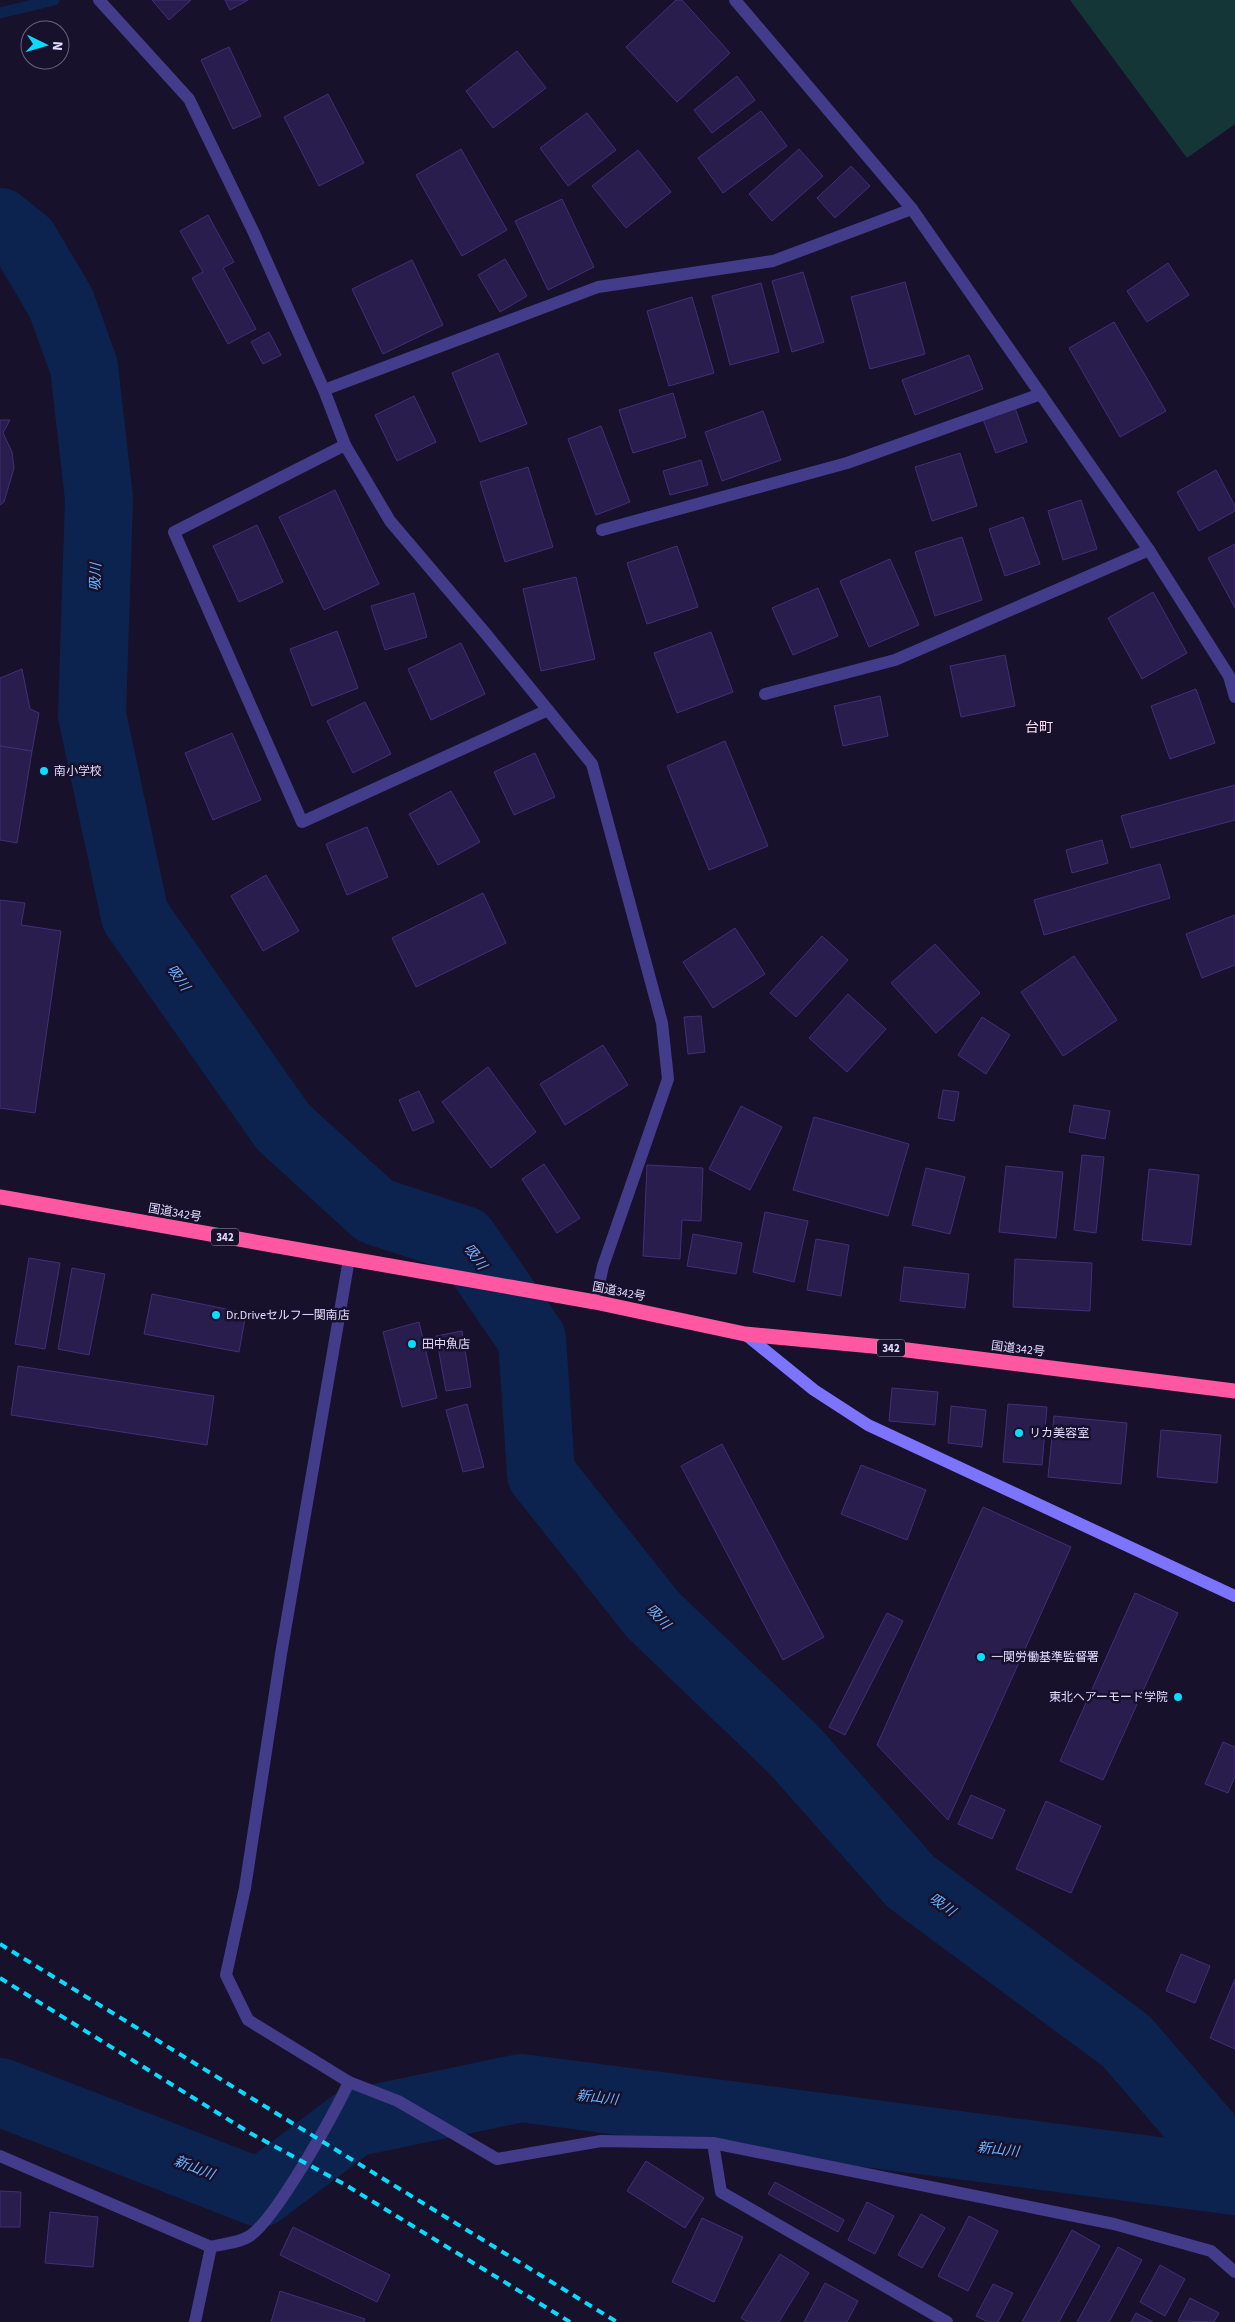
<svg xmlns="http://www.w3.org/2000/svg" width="1235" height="2322" font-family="'Source Sans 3','Noto Sans JP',sans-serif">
	<rect width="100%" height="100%" fill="#17112c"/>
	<path fill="#143636" d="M1070 0H1235V124L1187 158Z"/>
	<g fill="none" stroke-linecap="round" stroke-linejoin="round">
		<path stroke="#0d234f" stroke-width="11" d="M0 13 54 0"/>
		<g stroke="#0d234f" stroke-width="68">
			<path d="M0 222 25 242 61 303 84 367 99 499 92 715 135 916 283 1127 375 1211 464 1240 532 1339 541 1474 653 1615 793 1749 911 1882 1126 2041 1235 2167"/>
			<path d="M0 2092 260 2193 353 2123 521 2088 1235 2181"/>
		</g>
	</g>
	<g fill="#291d4d" stroke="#412f79">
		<path d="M152 0H191L169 20Z"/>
		<path d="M225 0H248L230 10Z"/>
		<path d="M676 0H682L730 53 677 102 626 47Z"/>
		<path d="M229 47 261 116 233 129 201 60Z"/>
		<path d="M517 51 546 88 493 128 466 91Z"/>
		<path d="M737 76 755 100 712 133 694 110Z"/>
		<path d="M328 94 364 163 319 186 284 117Z"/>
		<path d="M761 111 787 146 723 193 698 158Z"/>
		<path d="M587 113 616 150 568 186 540 148Z"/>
		<path d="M461 149 507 230 462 256 416 175Z"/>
		<path d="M799 149 823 176 772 221 749 194Z"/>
		<path d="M638 150 671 192 626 228 592 186Z"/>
		<path d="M851 166 870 186 835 218 817 198Z"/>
		<path d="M562 199 594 267 548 290 515 221Z"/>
		<path d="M208 215 234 262 223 268 256 329 228 344 192 278 203 272 180 231Z"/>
		<path d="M505 259 527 296 500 312 478 275Z"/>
		<path d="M412 260 443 325 383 354 352 289Z"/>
		<path d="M1168 263 1189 295 1147 322 1127 291Z"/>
		<path d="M803 272 824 342 792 352 772 281Z"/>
		<path d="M905 282 925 354 870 369 851 297Z"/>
		<path d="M761 283 779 352 730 365 712 296Z"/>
		<path d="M692 297 714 373 669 386 647 311Z"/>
		<path d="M1114 322 1166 411 1120 437 1069 348Z"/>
		<path d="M269 332 281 355 263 364 251 342Z"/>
		<path d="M498 353 527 424 480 442 452 373Z"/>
		<path d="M969 355 983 389 915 415 902 380Z"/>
		<path d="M673 393 686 437 633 453 619 410Z"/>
		<path d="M414 396 436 442 397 461 375 415Z"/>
		<path d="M1013 402 1027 442 996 453 981 414Z"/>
		<path d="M763 411 781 460 722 481 705 432Z"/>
		<path d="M0 420H10L3 433 12 452 14 468 4 502 0 505Z"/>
		<path d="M601 426 630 502 596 515 568 439Z"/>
		<path d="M960 453 977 506 932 521 915 467Z"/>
		<path d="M701 460 708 485 670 495 663 471Z"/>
		<path d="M528 467 553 547 505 562 480 482Z"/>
		<path d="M1216 470 1235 506V511L1199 531 1177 492Z"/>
		<path d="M335 490 379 584 324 610 279 517Z"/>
		<path d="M1081 500 1097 549 1063 560 1048 511Z"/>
		<path d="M1023 517 1040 564 1005 576 989 529Z"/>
		<path d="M257 525 283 582 239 602 213 546Z"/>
		<path d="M962 537 982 600 935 616 915 552Z"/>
		<path d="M1235 544V608L1208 558Z"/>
		<path d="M677 546 698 607 647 624 627 563Z"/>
		<path d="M890 559 919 625 869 647 840 581Z"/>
		<path d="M576 577 595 659 541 671 523 589Z"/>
		<path d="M818 588 838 636 793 655 772 608Z"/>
		<path d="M1153 592 1187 653 1142 679 1108 618Z"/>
		<path d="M414 593 427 637 385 650 371 606Z"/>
		<path d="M337 631 358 688 312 706 290 649Z"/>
		<path d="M711 632 733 692 677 713 654 653Z"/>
		<path d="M461 643 485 694 431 720 408 669Z"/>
		<path d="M1005 655 1015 706 961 717 950 666Z"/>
		<path d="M22 669 30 709 39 713 32 751 0 746V678Z"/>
		<path d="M1196 689 1215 743 1170 759 1151 706Z"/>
		<path d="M880 696 888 736 843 746 834 706Z"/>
		<path d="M365 702 391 754 353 773 327 721Z"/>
		<path d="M232 733 261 800 213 820 185 753Z"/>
		<path d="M725 741 768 846 709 870 667 766Z"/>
		<path d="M0 746 32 751 17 843 0 840Z"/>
		<path d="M535 753 555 797 514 815 494 772Z"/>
		<path d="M1235 785V820L1131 848 1121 816Z"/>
		<path d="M451 791 480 842 438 865 409 814Z"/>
		<path d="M367 827 388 877 347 895 326 844Z"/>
		<path d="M1102 840 1108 863 1072 873 1066 850Z"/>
		<path d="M1160 864 1170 898 1044 935 1034 900Z"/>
		<path d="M266 875 299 931 263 951 231 896Z"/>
		<path d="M483 893 506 943 416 987 392 938Z"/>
		<path d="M0 900 25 903 21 925 61 931 35 1113 0 1108Z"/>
		<path d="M1235 915V965L1202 978 1186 934Z"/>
		<path d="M735 928 765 974 713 1008 683 962Z"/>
		<path d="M822 936 848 960 796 1017 770 993Z"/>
		<path d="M935 944 980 993 936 1033 891 983Z"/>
		<path d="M1074 956 1117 1020 1063 1056 1021 992Z"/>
		<path d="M848 994 886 1029 847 1072 809 1038Z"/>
		<path d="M701 1016 705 1052 688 1054 684 1017Z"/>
		<path d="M982 1017 1010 1035 986 1074 958 1055Z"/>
		<path d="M603 1045 628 1085 565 1125 540 1084Z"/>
		<path d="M488 1067 536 1132 491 1168 442 1102Z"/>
		<path d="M943 1090 959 1092 954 1121 938 1118Z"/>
		<path d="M419 1091 434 1122 413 1131 399 1100Z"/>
		<path d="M1074 1105 1110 1111 1105 1139 1069 1132Z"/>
		<path d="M741 1106 782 1127 750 1190 709 1169Z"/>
		<path d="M814 1117 909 1144 888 1216 793 1190Z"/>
		<path d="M1082 1155 1104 1157 1096 1233 1074 1230Z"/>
		<path d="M544 1164 580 1218 557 1233 522 1179Z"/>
		<path d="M647 1165 703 1168 701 1221 682 1220 680 1259 643 1256Z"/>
		<path d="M1006 1166 1063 1172 1056 1238 999 1232Z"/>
		<path d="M926 1168 965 1177 950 1234 912 1225Z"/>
		<path d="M1149 1169 1199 1175 1191 1245 1142 1240Z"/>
		<path d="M765 1212 808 1221 794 1282 753 1272Z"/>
		<path d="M693 1234 742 1243 736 1274 687 1266Z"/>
		<path d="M816 1239 849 1245 841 1296 807 1290Z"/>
		<path d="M29 1258 60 1263 45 1349 15 1344Z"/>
		<path d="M1015 1259 1092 1263 1090 1311 1013 1307Z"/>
		<path d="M904 1267 969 1274 965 1308 900 1301Z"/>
		<path d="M72 1268 105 1274 89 1355 58 1349Z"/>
		<path d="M152 1294 246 1313 239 1352 144 1334Z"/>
		<path d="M419 1322 437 1398 402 1407 383 1332Z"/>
		<path d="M462 1331 471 1387 446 1391 436 1336Z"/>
		<path d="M18 1366 214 1396 207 1445 11 1415Z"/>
		<path d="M892 1388 938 1392 935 1425 889 1421Z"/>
		<path d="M467 1404 484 1467 463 1472 446 1410Z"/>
		<path d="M1008 1404 1047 1407 1042 1465 1003 1462Z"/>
		<path d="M951 1406 986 1410 982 1447 948 1443Z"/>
		<path d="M1054 1416 1127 1423 1121 1484 1048 1477Z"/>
		<path d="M1161 1430 1221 1435 1217 1483 1157 1477Z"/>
		<path d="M722 1444 824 1637 783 1660 681 1466Z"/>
		<path d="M861 1465 926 1490 907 1540 841 1514Z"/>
		<path d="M983 1507 1071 1547 948 1820 877 1745Z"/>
		<path d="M1135 1593 1178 1613 1103 1780 1060 1761Z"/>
		<path d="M887 1613 903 1621 845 1735 829 1727Z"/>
		<path d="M1223 1742 1235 1747V1776L1228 1793 1205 1784Z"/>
		<path d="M971 1795 1005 1810 992 1839 958 1824Z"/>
		<path d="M1046 1801 1101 1826 1071 1893 1016 1869Z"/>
		<path d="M1181 1954 1210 1966 1195 2003 1166 1991Z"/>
		<path d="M1235 1979V2049L1210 2038Z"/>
		<path d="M646 2161 704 2198 685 2228 627 2191Z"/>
		<path d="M775 2182 844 2220 838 2232 768 2194Z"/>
		<path d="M0 2191 21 2192 20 2227H0Z"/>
		<path d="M867 2202 894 2216 875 2254 848 2240Z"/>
		<path d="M50 2212 98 2217 93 2267 45 2263Z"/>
		<path d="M921 2214 945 2228 922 2268 898 2255Z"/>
		<path d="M969 2216 998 2231 968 2291 938 2276Z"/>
		<path d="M702 2218 743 2237 714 2302 672 2282Z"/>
		<path d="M293 2227 390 2275 377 2302 280 2255Z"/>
		<path d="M1072 2230 1100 2246 1059 2322H1022Z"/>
		<path d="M1118 2247 1142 2260 1109 2322H1077Z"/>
		<path d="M780 2254 809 2273 779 2322H748L741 2318Z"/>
		<path d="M1160 2265 1185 2279 1165 2316 1140 2302Z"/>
		<path d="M825 2283 858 2301 847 2322H804Z"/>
		<path d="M993 2284 1013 2293 998 2322H988L976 2316Z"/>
		<path d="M280 2291 365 2319 364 2322H271Z"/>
		<path d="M1190 2298 1219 2313 1214 2322 1178 2321Z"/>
		<path d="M1136 2313 1153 2322H1131Z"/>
	</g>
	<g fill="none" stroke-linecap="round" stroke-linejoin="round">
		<g stroke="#433c8a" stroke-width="12">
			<path d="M324 390 598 287 773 261 912 209"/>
			<path d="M602 530 847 463 1041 394"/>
			<path d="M765 694 895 660 1149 550"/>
		</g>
		<g stroke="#433c8a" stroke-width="12">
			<path d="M99 0 189 99 254 233 324 390 345 445 390 521 486 634 592 764 662 1023 668 1079 603 1266 595 1302"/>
			<path d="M735 0 912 209 1149 550 1229 676 1235 697"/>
			<path d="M345 445 174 532 302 822 548 710"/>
			<path d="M349 2082 398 2101 497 2159 601 2141 713 2143 1114 2224 1211 2251 1235 2272"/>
			<path d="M713 2143 721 2192 947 2322"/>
			<path d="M0 2156 211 2247"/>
			<path d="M195 2322 211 2247C222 2244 238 2243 248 2237 274 2223 335 2112 349 2082L248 2020 226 1975 245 1888 281 1654 349 1259"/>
		</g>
		<path stroke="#7c73ff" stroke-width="12" d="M745 1334 814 1390 868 1425 1235 1596"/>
		<path stroke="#ff57a1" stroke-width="15" d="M0 1197 595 1302 745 1334 883 1347 1235 1391"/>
		<g stroke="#08dcff" stroke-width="4" stroke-dasharray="8 6" stroke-linecap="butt">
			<path d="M0 1944 617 2322"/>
			<path d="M0 1978 250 2133 344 2184 570 2322"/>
		</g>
	</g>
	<g fill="#08dcff" stroke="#17112c" stroke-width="2">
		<circle cx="44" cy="771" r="5"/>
		<circle cx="216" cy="1315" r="5"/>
		<circle cx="412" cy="1344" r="5"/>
		<circle cx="1019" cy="1433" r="5"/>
		<circle cx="981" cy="1657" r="5"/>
		<circle cx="1178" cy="1697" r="5"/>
	</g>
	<g text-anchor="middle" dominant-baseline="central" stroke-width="5" stroke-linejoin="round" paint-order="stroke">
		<g fill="#17112c" stroke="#a49fc0" stroke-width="1">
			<rect x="211" y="1228.5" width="28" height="17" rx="4"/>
			<rect x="877" y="1339.5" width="28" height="17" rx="4"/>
		</g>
		<g font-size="11" font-weight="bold" fill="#e1dcff">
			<text x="225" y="1237">342</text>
			<text x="891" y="1348">342</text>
		</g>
		<g font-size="12" fill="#e1dcff" stroke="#17112c" text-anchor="start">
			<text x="54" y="771">南小学校</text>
			<text x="226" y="1315">Dr.Driveセルフ一関南店</text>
			<text x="422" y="1344">田中魚店</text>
			<text x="1029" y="1433">リカ美容室</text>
			<text x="991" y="1657">一関労働基準監督署</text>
			<text x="1168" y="1697" text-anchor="end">東北ヘアーモード学院</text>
		</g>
		<g font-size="12" fill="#e1dcff" stroke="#17112c">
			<text transform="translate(175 1213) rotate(10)">国道342号</text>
			<text transform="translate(619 1292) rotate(11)">国道342号</text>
			<text transform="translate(1018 1349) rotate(7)">国道342号</text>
		</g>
		<g font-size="14" font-style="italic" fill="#6ab4ff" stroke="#17112c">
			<text transform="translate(96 577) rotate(-88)">吸川</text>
			<text transform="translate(178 978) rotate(55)">吸川</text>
			<text transform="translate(475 1257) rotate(54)">吸川</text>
			<text transform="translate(658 1617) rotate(47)">吸川</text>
			<text transform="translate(942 1905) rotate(36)">吸川</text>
			<text transform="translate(597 2098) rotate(7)">新山川</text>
			<text transform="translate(998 2150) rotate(7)">新山川</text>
			<text transform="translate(194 2168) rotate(21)">新山川</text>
		</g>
		<g font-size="14" fill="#ffdef2" stroke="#17112c">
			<text x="1039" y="728">台町</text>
		</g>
	</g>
	<g transform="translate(45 45) rotate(95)"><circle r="24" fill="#17112c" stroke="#686280"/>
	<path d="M0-4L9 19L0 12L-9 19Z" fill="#08dcff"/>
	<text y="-8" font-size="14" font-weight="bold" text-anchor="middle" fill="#e1dcff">N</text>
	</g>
</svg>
